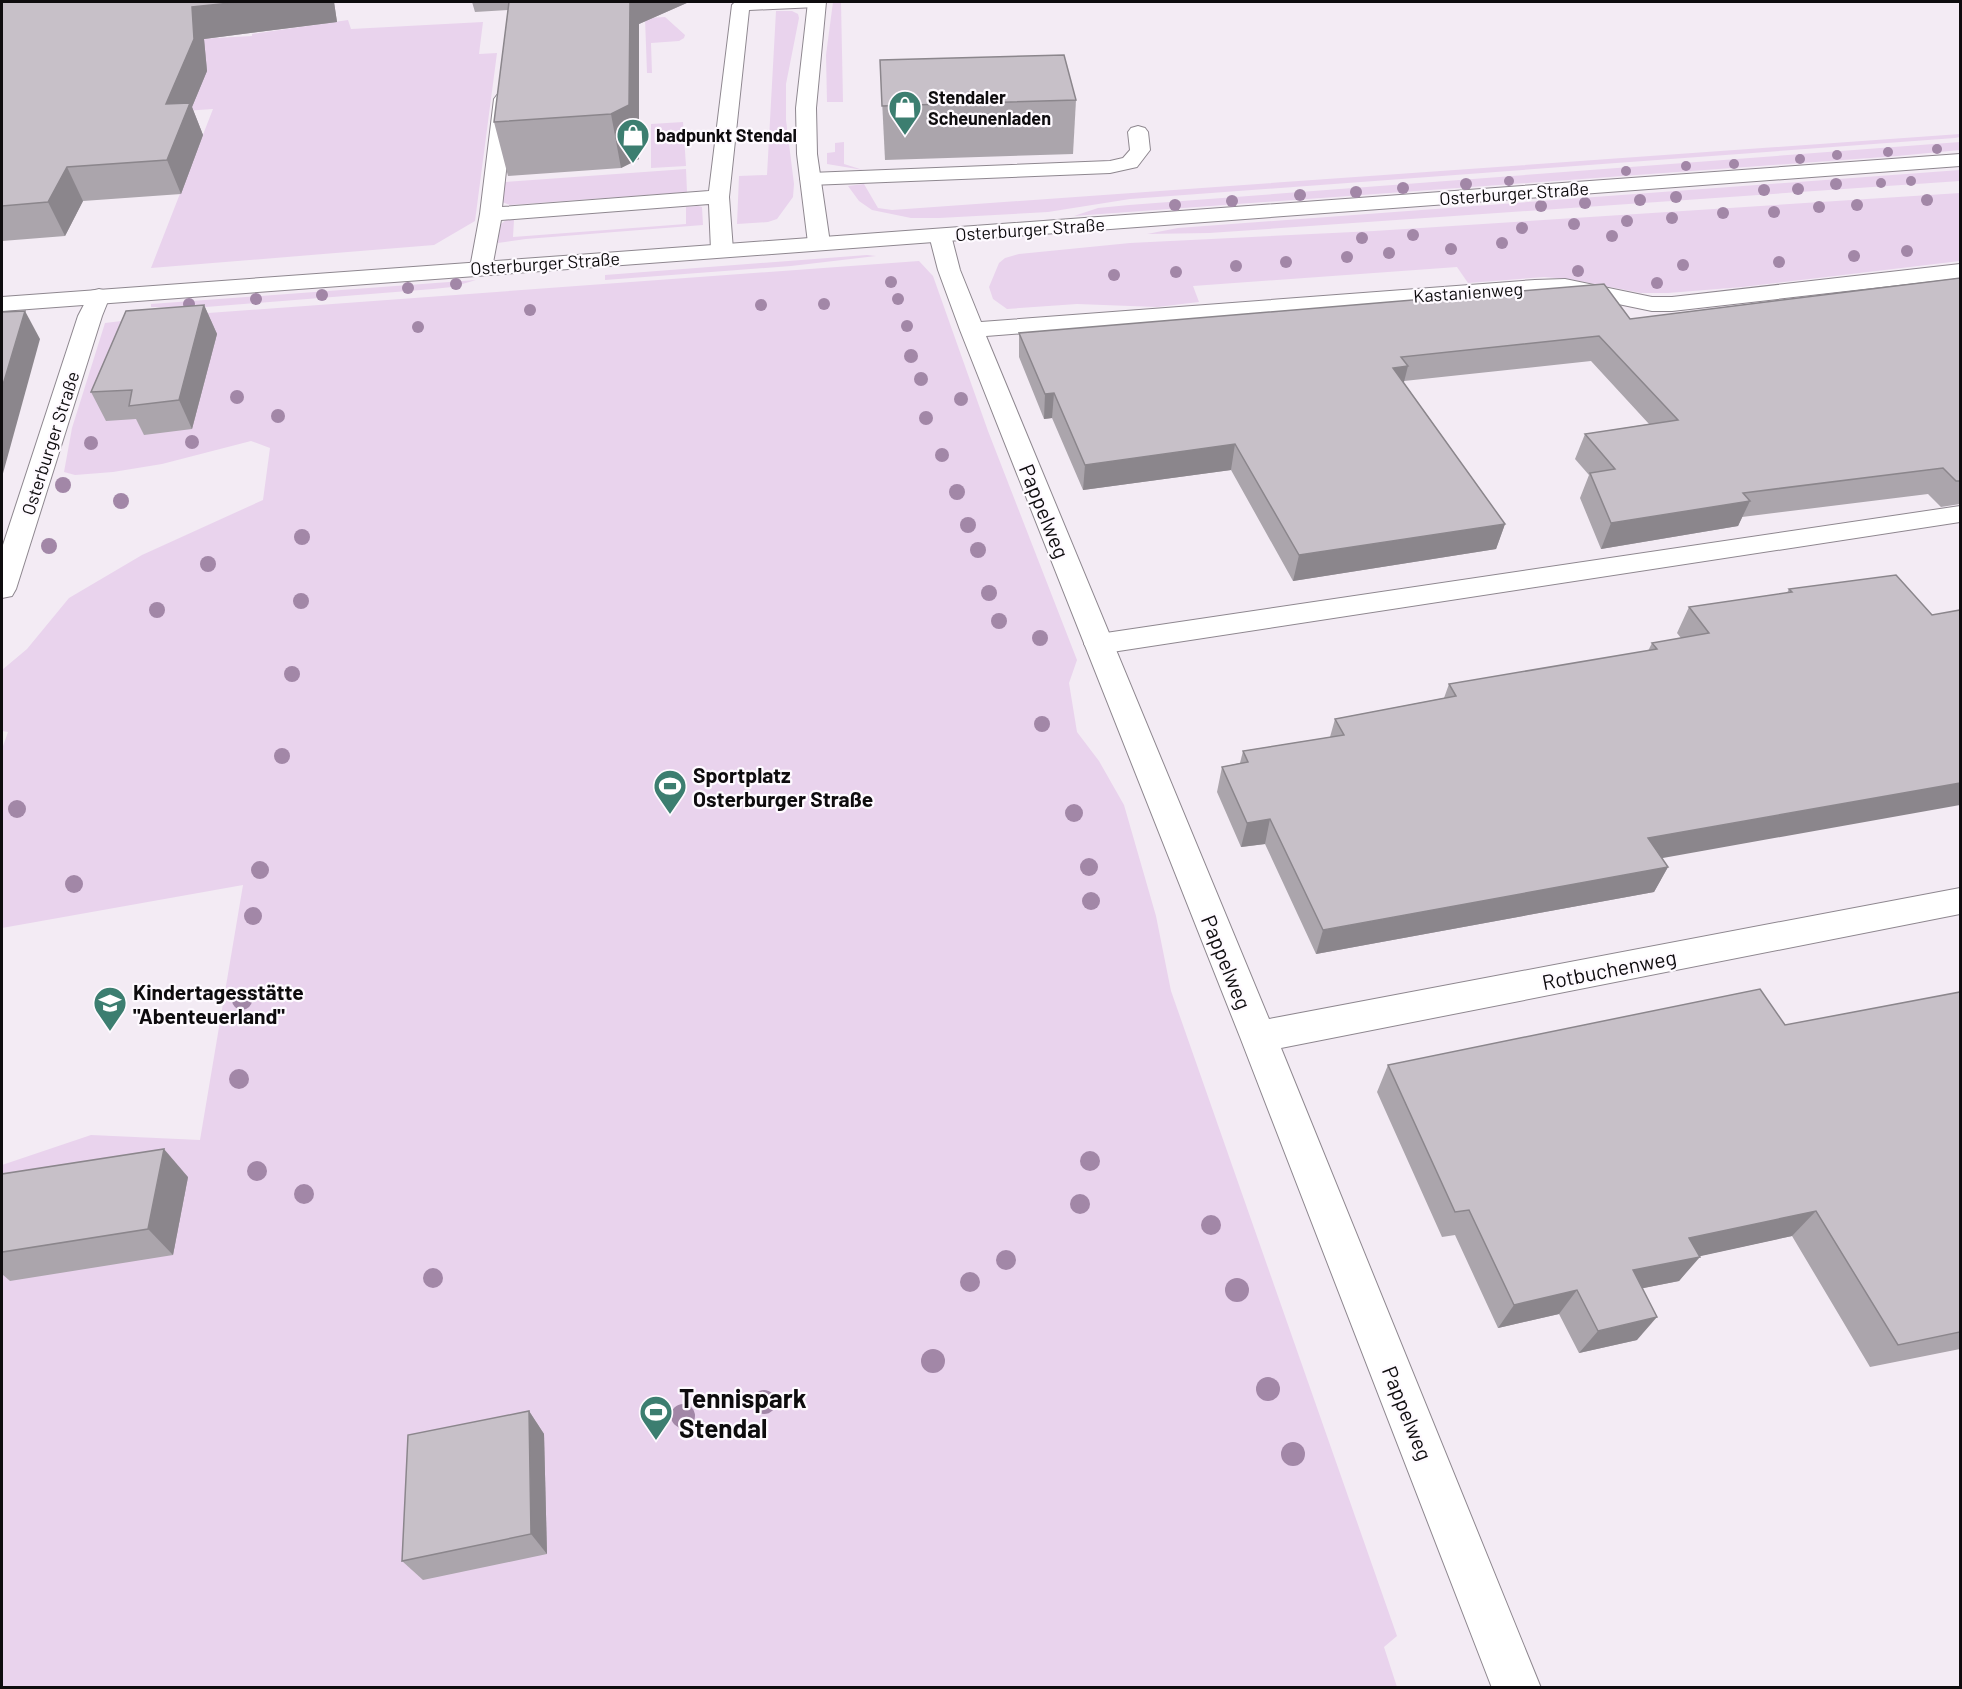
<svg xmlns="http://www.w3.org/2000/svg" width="1962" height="1689" font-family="Barlow,sans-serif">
	<rect width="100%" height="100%" fill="#f3ebf4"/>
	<g fill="#e9d3ed">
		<path d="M833 2H841L843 102H827L826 55Z"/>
		<path d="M776 11H792L798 14 799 18 786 84V120L794 184 793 197 777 219 768 222 737 224 739 176 767 175Z"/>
		<path d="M665 17 685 35 684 38 679 41 651 43 652 73H647L645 18Z"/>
		<path d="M348 20 351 29 483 22 479 54 497 53 475 221 434 245 151 268 213 109 155 113 2 50 252 36V34Z"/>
		<path d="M683 122 686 166 651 168V124Z"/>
		<path d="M1960 134V137L1955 138 1130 199 1048 212 939 218H911L872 210 859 201 848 186 864 184 878 208 892 210Z"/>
		<path d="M844 142V164L863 170 827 164V153L835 152V143Z"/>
		<path d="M1960 142V150L1897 156 1074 216 1098 208 1129 205Z"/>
		<path d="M686 169 687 192 510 205 502 202 505 182Z"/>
		<path d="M1960 170V181L1209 233 1147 234 1178 228Z"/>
		<path d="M1960 193V261L1742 287 1668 293H1641L1569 279 1544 277 1468 283 1457 267 1193 286 1199 302 1157 307 1077 304 1007 309 993 299 989 287 999 263 1005 258 1019 254 1130 243 1374 231Z"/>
		<path d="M698 206 702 207 703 225 526 239 498 243 500 225 506 220H514L513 237 686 224V207Z"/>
		<path d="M867 255 876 256 791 266 605 280V275Z"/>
		<path d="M919 261 933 276 988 431 1077 660 1069 683 1077 732 1099 761 1124 805 1156 916 1171 991 1397 1636 1384 1647 1397 1687H2V1165L91 1135 200 1140 243 885 2 928V749L8 732 2 731V670L27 649 69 598 142 555 263 500 270 448 251 441 162 464 113 472 75 475 64 472 72 428 105 323 154 317Z"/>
		<path d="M476 280 452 287 433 289 193 308 151 307V304Z"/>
	</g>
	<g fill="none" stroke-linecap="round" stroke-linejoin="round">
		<defs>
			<g id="service">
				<path d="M735 2H826L823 6 817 7 749 10 729 197 733 250 730 255 722 257 714 255 711 250 709 204 501 220 492 268 489 273 481 275 473 273 470 268 480 214 494 99 497 95H511L514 99 502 207 709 191 732 5Z"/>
				<path d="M1138 126 1145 128 1148 132 1150 150 1137 167 1110 173 810 185 803 183 800 179 803 175 810 173 1110 161 1123 158 1130 150 1128 132 1131 128Z"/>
				<path d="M1960 506V522L1099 654 1089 651 1084 644 1089 637 1099 634Z"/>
			</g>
			<g id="minor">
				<path d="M808 2H826L816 108 817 154 830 243 827 248 819 250 811 248 808 243 797 154 796 108Z"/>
				<path d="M940 229 948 230 951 235 960 270 981 322 1535 280 1565 279 1652 297H1672L1960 264V278L1672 311H1652L1565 293 1535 294 986 336 1269 1019 1960 888V914L1281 1048 1541 1688H1492L1240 1037 960 330 938 270 929 235 932 230Z"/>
				<path d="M99 289 107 291 110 296 102 316 16 589 12 596 2 598V548L78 316 91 291Z"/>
			</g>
			<path id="tertiary" d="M1960 154V166L2 311V297Z"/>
		</defs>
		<use href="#service" stroke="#8e878f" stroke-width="2"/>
		<use href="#minor" stroke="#8e878f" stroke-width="2"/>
		<use href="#tertiary" stroke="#8e878f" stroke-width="2"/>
		<use href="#service" fill="#fff" fill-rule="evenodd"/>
		<use href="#minor" fill="#fff" fill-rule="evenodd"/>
		<use href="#tertiary" fill="#fff" fill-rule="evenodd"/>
	</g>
	<g fill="#a287a7">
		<circle cx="1937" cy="149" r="5"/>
		<circle cx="1888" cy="152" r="5"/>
		<circle cx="1837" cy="155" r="5"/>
		<circle cx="1800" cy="159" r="5"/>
		<circle cx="1734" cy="164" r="5"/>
		<circle cx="1686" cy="166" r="5"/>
		<circle cx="1626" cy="171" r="5"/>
		<circle cx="1509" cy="181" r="5"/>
		<circle cx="1911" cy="181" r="5"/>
		<circle cx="1881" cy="183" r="5"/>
		<circle cx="1466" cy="184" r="6"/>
		<circle cx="1836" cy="184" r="6"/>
		<circle cx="1403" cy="188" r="6"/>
		<circle cx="1798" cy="189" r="6"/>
		<circle cx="1764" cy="190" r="6"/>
		<circle cx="1356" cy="192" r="6"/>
		<circle cx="1300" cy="195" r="6"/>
		<circle cx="1676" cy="197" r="6"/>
		<circle cx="1640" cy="200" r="6"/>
		<circle cx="1927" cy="200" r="6"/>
		<circle cx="1232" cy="201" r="6"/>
		<circle cx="1585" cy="203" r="6"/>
		<circle cx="1175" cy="205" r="6"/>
		<circle cx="1857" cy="205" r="6"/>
		<circle cx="1541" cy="206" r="6"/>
		<circle cx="1819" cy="207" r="6"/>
		<circle cx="1774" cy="212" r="6"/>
		<circle cx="1723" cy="213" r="6"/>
		<circle cx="1672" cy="218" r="6"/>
		<circle cx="1627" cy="221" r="6"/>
		<circle cx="1574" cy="224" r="6"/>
		<circle cx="1522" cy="228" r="6"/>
		<circle cx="1413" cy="235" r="6"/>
		<circle cx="1612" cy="236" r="6"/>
		<circle cx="1362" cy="238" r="6"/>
		<circle cx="1502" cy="243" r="6"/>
		<circle cx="1451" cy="249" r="6"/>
		<circle cx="1907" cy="251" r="6"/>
		<circle cx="1389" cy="253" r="6"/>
		<circle cx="1854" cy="256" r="6"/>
		<circle cx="1347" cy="257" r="6"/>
		<circle cx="1286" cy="262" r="6"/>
		<circle cx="1779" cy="262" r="6"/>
		<circle cx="1683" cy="265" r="6"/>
		<circle cx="1236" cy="266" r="6"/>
		<circle cx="1578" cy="271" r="6"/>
		<circle cx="1176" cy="272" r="6"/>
		<circle cx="1114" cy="275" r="6"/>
		<circle cx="891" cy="282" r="6"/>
		<circle cx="1657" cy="283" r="6"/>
		<circle cx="456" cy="284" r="6"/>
		<circle cx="408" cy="288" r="6"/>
		<circle cx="322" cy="295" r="6"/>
		<circle cx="256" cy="299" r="6"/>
		<circle cx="898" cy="299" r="6"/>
		<circle cx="189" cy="304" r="6"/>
		<circle cx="824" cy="304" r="6"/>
		<circle cx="761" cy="305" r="6"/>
		<circle cx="530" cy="310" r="6"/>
		<circle cx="907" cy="326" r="6"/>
		<circle cx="418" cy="327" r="6"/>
		<circle cx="911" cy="356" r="7"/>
		<circle cx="921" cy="379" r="7"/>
		<circle cx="237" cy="397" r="7"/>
		<circle cx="961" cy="399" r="7"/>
		<circle cx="278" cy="416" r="7"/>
		<circle cx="926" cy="418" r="7"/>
		<circle cx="192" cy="442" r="7"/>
		<circle cx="91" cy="443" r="7"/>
		<circle cx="942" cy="455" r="7"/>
		<circle cx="63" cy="485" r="8"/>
		<circle cx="957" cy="492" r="8"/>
		<circle cx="121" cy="501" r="8"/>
		<circle cx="968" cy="525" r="8"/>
		<circle cx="302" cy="537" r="8"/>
		<circle cx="49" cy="546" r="8"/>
		<circle cx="978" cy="550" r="8"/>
		<circle cx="208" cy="564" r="8"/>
		<circle cx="989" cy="593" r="8"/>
		<circle cx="301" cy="601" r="8"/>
		<circle cx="157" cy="610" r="8"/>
		<circle cx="999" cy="621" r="8"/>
		<circle cx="1040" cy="638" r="8"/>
		<circle cx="292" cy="674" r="8"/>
		<circle cx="1042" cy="724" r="8"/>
		<circle cx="282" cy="756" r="8"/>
		<circle cx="17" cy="809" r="9"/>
		<circle cx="1074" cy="813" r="9"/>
		<circle cx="1089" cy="867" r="9"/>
		<circle cx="260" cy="870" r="9"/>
		<circle cx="74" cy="884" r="9"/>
		<circle cx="1091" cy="901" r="9"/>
		<circle cx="253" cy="916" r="9"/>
		<circle cx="242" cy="1000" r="10"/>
		<circle cx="239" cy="1079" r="10"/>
		<circle cx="1090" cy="1161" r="10"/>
		<circle cx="257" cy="1171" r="10"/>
		<circle cx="304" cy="1194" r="10"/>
		<circle cx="1080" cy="1204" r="10"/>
		<circle cx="1211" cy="1225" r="10"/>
		<circle cx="1006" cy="1260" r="10"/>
		<circle cx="433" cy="1278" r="10"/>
		<circle cx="970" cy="1282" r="10"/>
		<circle cx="1237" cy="1290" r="12"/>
		<circle cx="933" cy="1361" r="12"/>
		<circle cx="1268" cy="1389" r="12"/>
		<circle cx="764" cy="1402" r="12"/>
		<circle cx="683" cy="1416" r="12"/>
		<circle cx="1293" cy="1454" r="12"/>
	</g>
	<g fill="#aba5ac">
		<path d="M2 2H334L337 22 204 39 207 71 192 107 203 135 181 194 83 201 65 236 2 241Z"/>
		<path d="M472 2H689L639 24V159L621 168 508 176 494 122 508 10 475 12Z"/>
		<path d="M880 60 1076 100 1073 154 885 160Z"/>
		<path d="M1960 278V504L1941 507 1928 494 1742 517 1738 526 1601 549 1580 498 1589 475 1575 459 1585 434 1649 424 1591 361 1404 381V383L1505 524 1496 549 1293 581 1231 470 1083 490 1052 418 1044 419 1019 357V333L1630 319Z"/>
		<path d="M204 305 217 334 192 429 144 435 136 419 106 421 91 392Z"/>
		<path d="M1789 589 1932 615 1662 858 1668 867 1654 892 1316 954 1265 844 1241 847 1217 792 1222 767 1240 763 1243 751 1330 737 1335 719 1444 698 1449 684 1648 651 1652 643 1681 638 1677 633 1689 607 1787 593Z"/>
		<path d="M1960 992V1349L1870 1367 1792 1236 1699 1256 1679 1281 1643 1288 1637 1340 1579 1353 1559 1314 1498 1328 1455 1235 1442 1237 1377 1092 1388 1065 1785 1025Z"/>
		<path d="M188 1177 173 1255 10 1281 2 1274V1252Z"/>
		<path d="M529 1411 544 1434 547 1554 423 1580 402 1561Z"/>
	</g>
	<g fill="#8b868c">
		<path d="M240 2H334L337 22 204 39 207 71 192 107 203 135 181 194 167 160 166 104 192 7Z"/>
		<path d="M630 2H689L639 24V159L621 168 611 114Z"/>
		<path d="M67 167 83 201 65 236 48 202Z"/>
		<path d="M204 305 217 334 192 429 179 400Z"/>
		<path d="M25 311 40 339 2 477V388Z"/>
		<path d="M1408 366 1402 390 1393 368Z"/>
		<path d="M1054 393 1052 418 1044 419 1045 394Z"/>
		<path d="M1235 444 1231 470 1083 490 1085 465Z"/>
		<path d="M1750 501 1738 526 1601 549 1611 523Z"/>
		<path d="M1505 524 1496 549 1293 581 1299 555Z"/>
		<path d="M1960 783V805L1635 863 1648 838Z"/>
		<path d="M1270 819 1265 844 1241 847 1247 823Z"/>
		<path d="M1668 867 1654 892 1316 954 1323 930Z"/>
		<path d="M164 1149 188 1177 173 1255 148 1229Z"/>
		<path d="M1816 1211 1792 1236 1669 1263 1689 1238Z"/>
		<path d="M1700 1257 1679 1281 1614 1294 1633 1270Z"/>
		<path d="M1577 1290 1559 1314 1498 1328 1514 1305Z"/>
		<path d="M1657 1317 1637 1340 1579 1353 1598 1331Z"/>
		<path d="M529 1411 544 1434 547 1554 531 1534Z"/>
	</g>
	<g fill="#c7c0c8" stroke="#8b868c" stroke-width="1.5">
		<path d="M2 2H240L192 7 194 39 166 104 190 103 167 160 67 167 48 202 2 206Z"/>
		<path d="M509 2H630L629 105 611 114 494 122Z"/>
		<path d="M1064 55 1076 100 882 106 880 60Z"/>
		<path d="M1960 278V481H1956L1943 468 1743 493 1750 501 1611 523 1590 473 1615 469 1585 434 1678 420 1599 336 1401 357 1408 366 1393 368 1505 524 1299 555 1235 444 1085 465 1054 393 1045 394 1019 333 1604 284 1630 319Z"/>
		<path d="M204 305 179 400 129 406 132 390 91 392 126 311Z"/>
		<path d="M25 311 2 388V312Z"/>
		<path d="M1896 575 1932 615 1960 610V783L1648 838 1668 867 1323 930 1270 819 1247 823 1222 767 1248 762 1243 751 1344 735 1335 719 1456 696 1449 684 1657 649 1652 643 1709 633 1689 607 1792 592 1789 589Z"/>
		<path d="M1760 989 1785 1025 1960 992V1332L1898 1345 1816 1211 1689 1238 1700 1257 1633 1270 1657 1317 1598 1331 1577 1290 1514 1305 1469 1210 1455 1212 1388 1065Z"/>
		<path d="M164 1149 148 1229 2 1252V1174Z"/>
		<path d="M529 1411 531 1534 402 1561 408 1435Z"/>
	</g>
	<defs>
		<symbol id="shop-pin" viewBox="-11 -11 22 30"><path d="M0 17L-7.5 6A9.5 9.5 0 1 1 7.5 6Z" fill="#3c7e70" stroke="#fefaff"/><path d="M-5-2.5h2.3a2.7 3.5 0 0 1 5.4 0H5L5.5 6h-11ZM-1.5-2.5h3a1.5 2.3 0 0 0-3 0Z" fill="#fff"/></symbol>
		<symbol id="stadium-pin" viewBox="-11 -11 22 30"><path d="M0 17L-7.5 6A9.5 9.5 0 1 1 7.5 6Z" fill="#3c7e70" stroke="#fefaff"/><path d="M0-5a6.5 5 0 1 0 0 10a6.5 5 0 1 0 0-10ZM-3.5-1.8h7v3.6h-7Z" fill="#fff"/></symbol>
		<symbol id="school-pin" viewBox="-11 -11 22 30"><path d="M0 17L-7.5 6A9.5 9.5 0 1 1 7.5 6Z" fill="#3c7e70" stroke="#fefaff"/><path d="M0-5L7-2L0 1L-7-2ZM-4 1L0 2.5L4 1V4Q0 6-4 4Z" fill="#fff"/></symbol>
	</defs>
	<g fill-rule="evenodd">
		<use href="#shop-pin" x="886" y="88" width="38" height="52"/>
		<use href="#shop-pin" x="614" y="116" width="38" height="52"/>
		<use href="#stadium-pin" x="651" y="767" width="38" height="52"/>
		<use href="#school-pin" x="91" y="984" width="38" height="52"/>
		<use href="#stadium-pin" x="637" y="1393" width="38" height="52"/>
	</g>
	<g text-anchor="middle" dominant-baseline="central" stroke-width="4.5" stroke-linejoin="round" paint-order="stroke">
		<g font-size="18" font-weight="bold" fill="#0e0c0e" stroke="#fefaff" text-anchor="start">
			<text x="928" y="97">Stendaler<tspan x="928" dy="21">Scheunenladen</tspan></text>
			<text x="656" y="135">badpunkt Stendal</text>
		</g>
		<g font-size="18" fill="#0e0c0e" stroke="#fefaff">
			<text transform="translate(1514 193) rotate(-4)">Osterburger Straße</text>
			<text transform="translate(1030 229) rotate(-4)">Osterburger Straße</text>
			<text transform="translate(545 263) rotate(-4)">Osterburger Straße</text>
			<text transform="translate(1468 292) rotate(-4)">Kastanienweg</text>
			<text transform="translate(50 443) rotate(-72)">Osterburger Straße</text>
		</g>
		<g font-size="21" fill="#0e0c0e" stroke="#fefaff">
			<text transform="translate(1045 511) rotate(68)">Pappelweg</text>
			<text transform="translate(1227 962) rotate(68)">Pappelweg</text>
			<text transform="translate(1609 969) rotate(-11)">Rotbuchenweg</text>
			<text transform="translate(1408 1413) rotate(68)">Pappelweg</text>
		</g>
		<g font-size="21" font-weight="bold" fill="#0e0c0e" stroke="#fefaff" text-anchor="start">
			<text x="693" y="774">Sportplatz<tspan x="693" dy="24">Osterburger Straße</tspan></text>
			<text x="133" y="991">Kindertagesstätte<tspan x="133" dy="24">"Abenteuerland"</tspan></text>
		</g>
		<g font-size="26" font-weight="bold" fill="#0e0c0e" stroke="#fefaff" text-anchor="start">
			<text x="679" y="1397">Tennispark<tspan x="679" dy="30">Stendal</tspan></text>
		</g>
	</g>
	<rect width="1962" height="1689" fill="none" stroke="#0e0c0e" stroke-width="6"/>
</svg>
